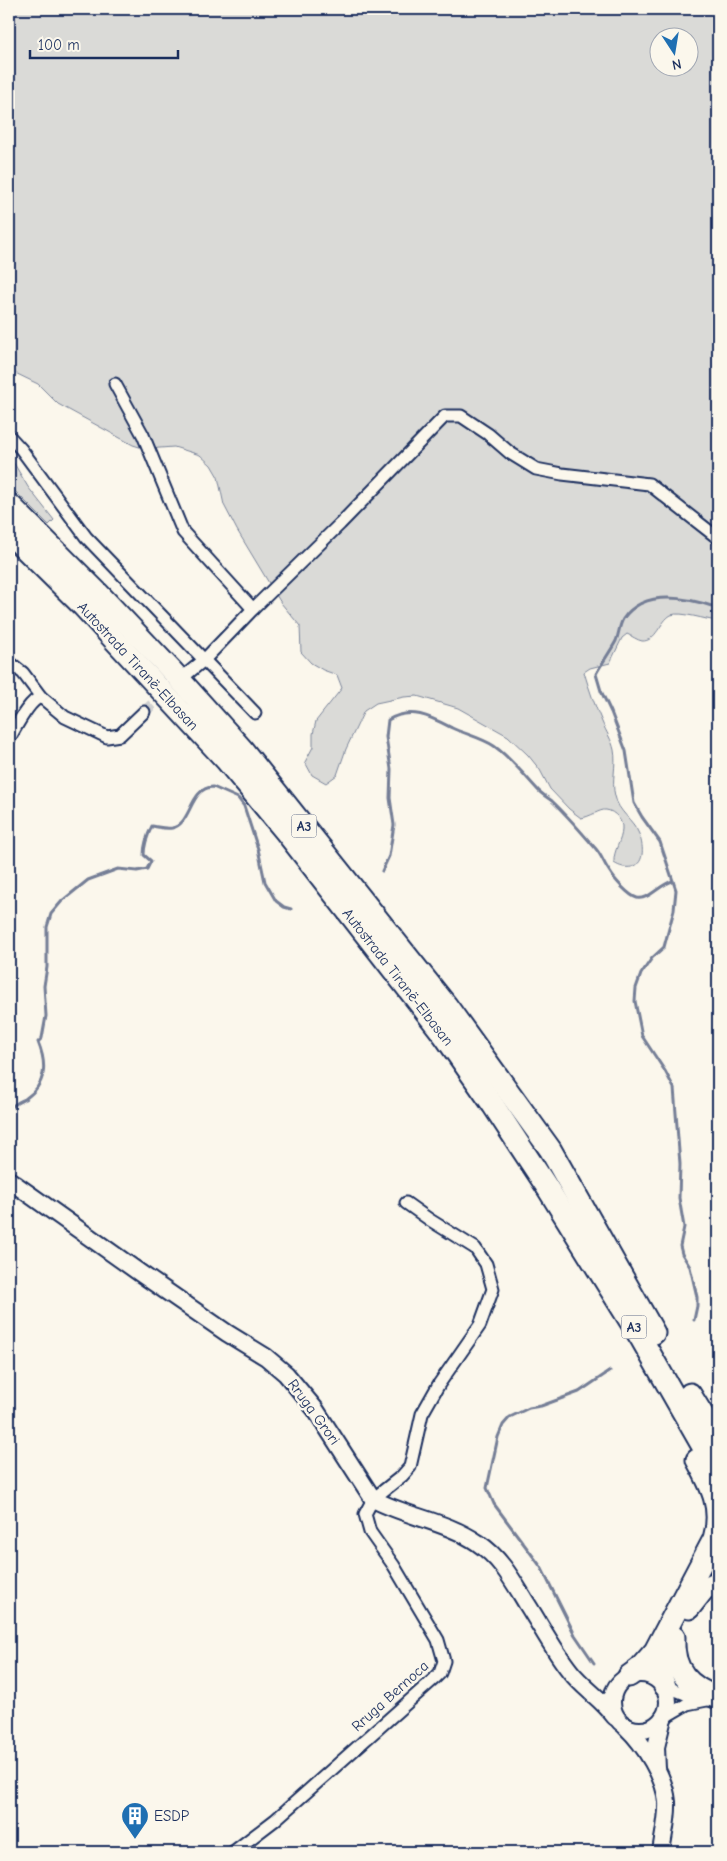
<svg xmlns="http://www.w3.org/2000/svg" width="727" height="1861" font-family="'Comic Neue',sans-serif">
	<rect width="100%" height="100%" fill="#fbf7ec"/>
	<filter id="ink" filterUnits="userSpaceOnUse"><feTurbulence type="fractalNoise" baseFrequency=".02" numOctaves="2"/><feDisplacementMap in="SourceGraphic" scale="10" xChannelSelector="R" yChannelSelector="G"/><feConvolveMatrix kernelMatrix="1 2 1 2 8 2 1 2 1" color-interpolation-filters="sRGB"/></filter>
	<g filter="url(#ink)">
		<g fill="#dadad7" stroke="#7a849a" fill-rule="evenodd">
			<path d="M9 9H718V621C706 620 681 611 671 615 660 621 656 642 642 641 637 640 632 636 627 634L622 638 610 663 590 668 584 672C589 689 595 706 602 722 606 732 612 740 614 750 617 765 611 781 615 796 618 812 633 819 639 834 643 844 646 863 632 867 625 868 620 867 614 863 613 850 622 841 622 829 623 821 615 811 606 810 600 809 590 817 581 818L569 809 550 789 540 770 528 755 508 736 458 708 417 696 404 697 376 703 364 711 346 749 337 775 326 783 312 775 305 762 313 747V734L316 721 342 688 337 675 323 670 311 663 301 652 300 626 281 603 237 530 224 505 218 477 211 465 200 455 174 447 146 449 133 445 58 404 38 384 9 370ZM660 38H690V68H660Z"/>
			<path d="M9 455 28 487 54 520 49 525 9 485Z"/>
		</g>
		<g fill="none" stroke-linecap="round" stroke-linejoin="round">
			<g stroke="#747e96" stroke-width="3">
				<path d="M382 871 389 856 394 825 390 798 391 769 386 737 388 720C411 706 431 717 452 728 465 734 482 738 494 746 511 758 523 774 537 789 541 794 547 797 552 801 568 816 582 833 596 849 602 856 604 864 610 872 614 879 629 896 637 898 648 901 660 884 673 881"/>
				<path d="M9 1110C13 1104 19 1102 25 1099 47 1084 47 1064 38 1042L42 1038 46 1016 44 986 47 967V927L51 914 62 901 88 880 118 869 137 871 147 869 151 861 144 855C144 844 147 836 152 826 158 827 165 829 172 828 192 824 189 788 213 787L238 798 244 806 258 849 265 882 276 901 284 907 291 909"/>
				<path d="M694 1320 697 1306V1297L690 1267 682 1254 680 1246 684 1227 679 1198 680 1164 674 1088 665 1071 642 1036 635 1001 636 988 641 974 652 958 664 947 674 910 676 890 660 842 642 817 634 803 626 751 611 712 601 691 596 674C602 663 610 652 616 641 619 634 619 626 623 619 644 588 689 598 718 608"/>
				<path d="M594 1663 575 1635 541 1567 494 1504 487 1488 498 1437 503 1425 510 1417 529 1408 541 1406 579 1392 610 1371"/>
			</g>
			<path stroke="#cecfd0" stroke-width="11" stroke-dasharray="11 5.5" stroke-linecap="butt" d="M144 712 167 691"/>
			<defs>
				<g id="minor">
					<path d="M115 384 143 435 183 532 253 609 340 524 445 416H461L488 434 510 453 536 469 562 474 649 484 718 538"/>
					<path d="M9 436 21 449 86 537 255 713"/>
					<path d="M9 662 23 673 41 697 65 717 107 737 120 735 144 712"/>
					<path d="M187 674 204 660 253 609"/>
					<path d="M9 739C16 727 29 700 41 697"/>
					<path d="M665 1686 685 1694 704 1697"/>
					<path d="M663 1718 687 1704 712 1699"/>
					<path d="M233 1852 275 1820 434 1679 440 1673 444 1661 438 1640 394 1566 370 1532 365 1514 373 1499 402 1476 410 1467 422 1414 439 1384 480 1325 493 1289 486 1264 475 1248 430 1220 406 1203"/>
				</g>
				<g id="secondary">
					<path d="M9 1180 140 1273 227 1333 266 1357 286 1374 315 1409 373 1499C407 1517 446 1521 478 1543 501 1558 513 1581 527 1604 541 1626 554 1651 570 1671 583 1688 602 1699 615 1717"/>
					<circle cx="640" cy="1702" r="28"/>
					<path d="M626 1727C644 1744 665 1777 667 1802 668 1818 663 1836 661 1852"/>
					<path d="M657 1769 656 1747 663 1718"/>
				</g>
				<g id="motorway">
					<path d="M9 504 99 594 172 671 242 749 446 1005 550 1149 654 1333"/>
					<path d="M9 533 83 606 226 760 286 832 444 1035 493 1105 545 1184 642 1340 718 1473"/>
					<path d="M690 1394 718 1440"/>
					<path d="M689 1608 704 1589 718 1582"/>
					<path d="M674 1637C672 1671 689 1687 718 1698"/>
					<path d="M629 1676 640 1668 655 1651 714 1539C723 1508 712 1487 697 1460"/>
					<path d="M665 1686C657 1672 665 1652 672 1639"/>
				</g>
			</defs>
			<use href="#minor" stroke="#1b2f5e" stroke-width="15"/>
			<use href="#secondary" stroke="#1b2f5e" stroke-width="20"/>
			<use href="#motorway" stroke="#1b2f5e" stroke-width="25"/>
			<use href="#minor" stroke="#fbf7ec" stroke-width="11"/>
			<use href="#secondary" stroke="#fbf7ec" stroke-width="16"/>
			<use href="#motorway" stroke="#fbf7ec" stroke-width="21"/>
		</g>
	</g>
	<defs>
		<symbol id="building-pin" viewBox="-11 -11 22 30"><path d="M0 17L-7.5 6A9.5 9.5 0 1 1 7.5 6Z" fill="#1f6fb2" stroke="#fbf7ec"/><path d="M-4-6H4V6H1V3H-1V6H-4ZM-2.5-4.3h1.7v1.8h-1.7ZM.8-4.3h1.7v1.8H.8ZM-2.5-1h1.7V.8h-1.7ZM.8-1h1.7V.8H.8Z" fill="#fff"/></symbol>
	</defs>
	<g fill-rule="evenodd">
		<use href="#building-pin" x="119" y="1800" width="32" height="43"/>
	</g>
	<g text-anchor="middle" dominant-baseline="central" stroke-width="5" stroke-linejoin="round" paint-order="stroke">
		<g fill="#fbf7ec" stroke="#5e6b89" stroke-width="1">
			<rect x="291.5" y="814.5" width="25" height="23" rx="4"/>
			<rect x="621.5" y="1315.5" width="25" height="23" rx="4"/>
		</g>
		<g font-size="14" font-weight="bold" fill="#1b2f5e">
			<text x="304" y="826">A3</text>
			<text x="634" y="1327">A3</text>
		</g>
		<g font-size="15" fill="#1b2f5e" stroke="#fbf7ec">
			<text transform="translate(138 666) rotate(47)">Autostrada Tiranë-Elbasan</text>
			<text transform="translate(398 977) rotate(52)">Autostrada Tiranë-Elbasan</text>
			<text transform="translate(314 1412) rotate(54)">Rruga Grori</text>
			<text transform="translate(390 1696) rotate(-42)">Rruga Bernoca</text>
		</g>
		<g font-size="15" fill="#1b2f5e" stroke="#fbf7ec" text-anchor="start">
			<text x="154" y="1816">ESDP</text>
		</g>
	</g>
	<rect width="727" height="1861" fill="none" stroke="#fbf7ec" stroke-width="30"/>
	<rect x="15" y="15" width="697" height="1831" fill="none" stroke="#1b2f5e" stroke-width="2" filter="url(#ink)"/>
	<g transform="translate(674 52) rotate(168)"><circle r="24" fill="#fbf7ec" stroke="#a1a7b3"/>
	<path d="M0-4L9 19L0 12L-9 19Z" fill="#1f6fb2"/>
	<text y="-8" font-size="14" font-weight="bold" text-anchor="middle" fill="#1b2f5e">N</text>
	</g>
	<path d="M30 50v8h148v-8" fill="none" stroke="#1b2f5e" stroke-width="2.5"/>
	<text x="38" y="50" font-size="15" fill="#1b2f5e" stroke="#fbf7ec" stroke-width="4" paint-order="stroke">100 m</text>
</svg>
